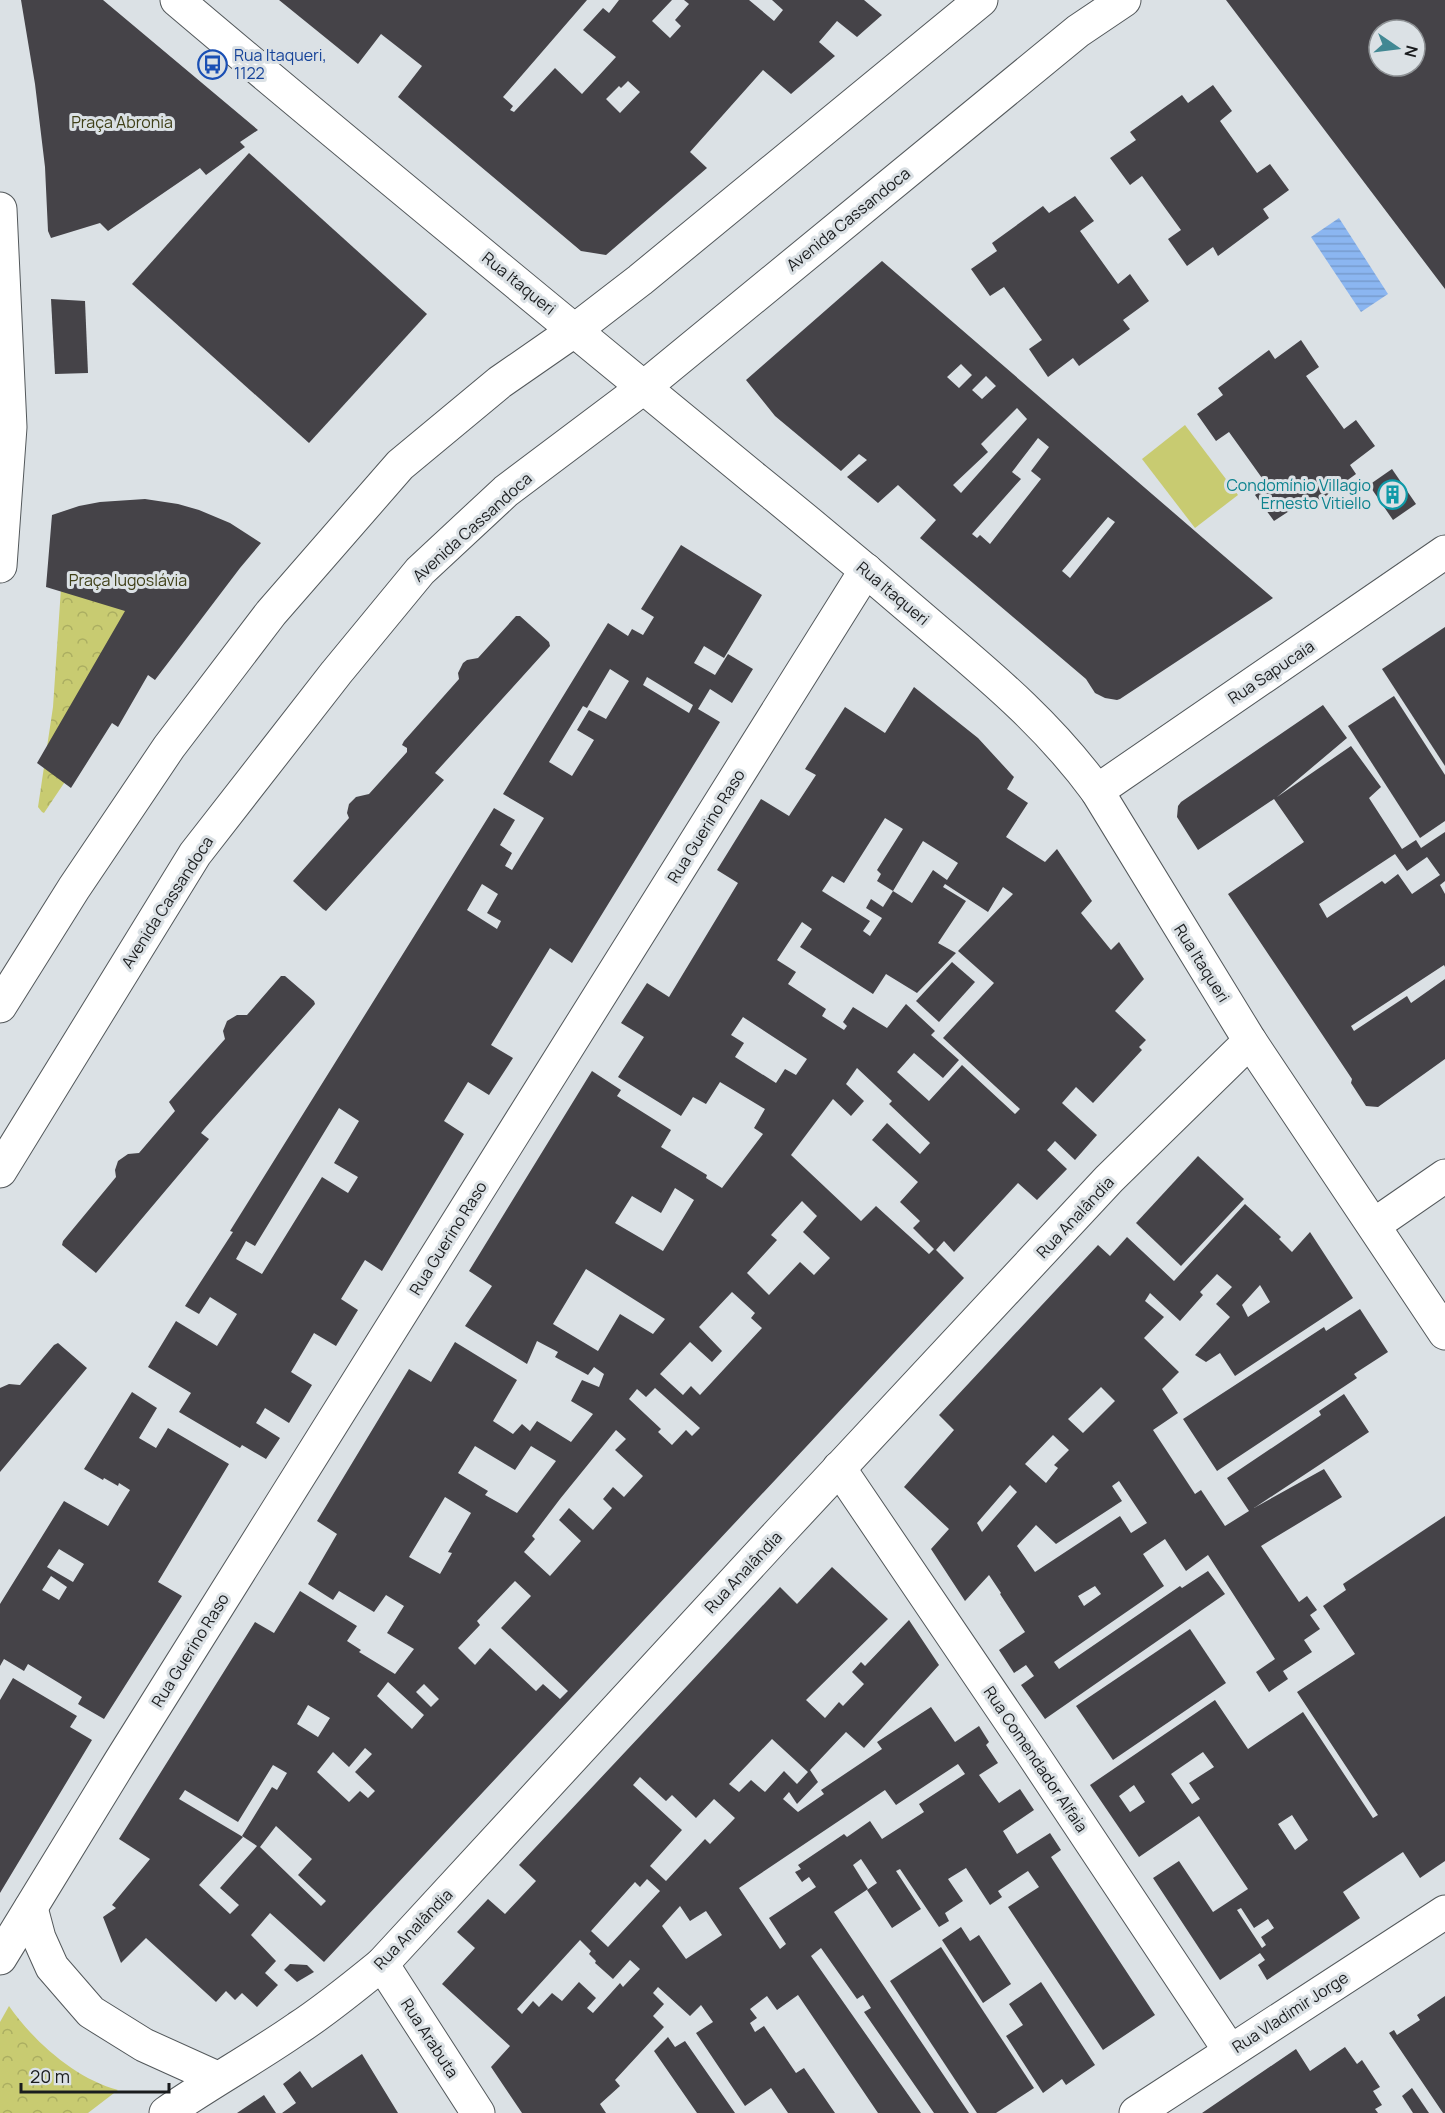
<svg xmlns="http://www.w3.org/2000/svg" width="1445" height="2113" font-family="Manrope,sans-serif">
	<defs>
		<pattern id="forest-crowns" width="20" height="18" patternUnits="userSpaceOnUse" patternTransform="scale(1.5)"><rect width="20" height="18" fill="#c8cb71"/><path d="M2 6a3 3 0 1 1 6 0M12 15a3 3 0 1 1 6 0" fill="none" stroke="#abae61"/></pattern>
		<pattern id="water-rules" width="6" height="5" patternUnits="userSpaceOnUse" patternTransform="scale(1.5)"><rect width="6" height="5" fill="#8bb6f1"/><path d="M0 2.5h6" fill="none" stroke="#779cce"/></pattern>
	</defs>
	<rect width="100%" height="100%" fill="#dbe1e5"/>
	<g fill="url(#forest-crowns)">
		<path d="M154 515 97 734 44 813 42 812 38 807 53 707 61 588Z"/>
		<path d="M9 2006C33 2041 76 2079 118 2090L88 2113H0V2022Z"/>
	</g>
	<path fill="#c8cb71" d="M1185 425 1238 495 1195 528 1142 459Z"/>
	<path fill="url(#water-rules)" d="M1339 218 1388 294 1361 312 1311 237Z"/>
	<g fill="#454348" fill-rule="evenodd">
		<path d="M21 0H103L258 130 240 142 245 147 206 175 200 168 108 231 100 223 51 238 48 231 45 167 35 84Z"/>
		<path d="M279 0H587L503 97 513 106 510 110 514 112 555 68 582 94 616 57 583 30 603 8 609 13 619 0H672L652 21 670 38 681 26 675 20 689 4 684 0H749L774 21 783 10 772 0H864L882 15 857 37 837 21 819 42 835 56 791 94 763 70 690 152 707 168 606 255 581 251 398 97 422 66 381 34 358 64ZM628 81 640 92 620 113 606 99 619 86 621 88Z"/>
		<path d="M1226 0H1445V289ZM1379 30H1415V66H1379Z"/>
		<path d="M1213 85 1232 111 1220 121 1257 173 1270 164 1289 190 1263 209 1269 218 1218 256 1213 247 1187 266 1168 239 1181 230 1142 176 1130 185 1110 158 1136 140 1130 132 1182 95 1188 103Z"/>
		<path d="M249 153 427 314 309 443 132 284Z"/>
		<path d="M1075 196 1094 221 1080 231 1118 284 1130 274 1149 301 1123 320 1130 329 1079 366 1073 358 1048 377 1029 349 1042 340 1004 287 990 296 971 269 997 251 992 243 1043 206 1049 213Z"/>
		<path d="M882 261 1203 538 1273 598 1120 699 1117 700 1105 698 1095 693 1086 679 920 538 936 520 898 485 878 503 847 477 867 460 859 454 841 471 775 416 746 380ZM961 364 972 375 959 388 947 377ZM986 376 996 386 982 399 972 390ZM1017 408 1027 419 961 493 953 485 988 452 981 444ZM1038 438 1049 447 1031 471 1041 479 990 544 980 535 977 538 972 534 1021 479 1012 472ZM1108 517 1115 522 1070 578 1062 571Z"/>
		<path d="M51 299 85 301 88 373 55 374Z"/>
		<path d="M1301 340 1319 367 1306 376 1344 429 1356 420 1375 446 1350 465 1356 474 1305 511 1300 504 1274 521 1255 495 1267 485 1229 432 1216 441 1197 414 1223 395 1218 388 1269 350 1275 359Z"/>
		<path d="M1392 469 1416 504 1393 520 1369 485Z"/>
		<path d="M145 499 178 504 199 510 230 523 261 543 240 568 155 680 148 675 118 727 112 723 71 788 37 763 125 611 46 587 52 515 79 506 100 502Z"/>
		<path d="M681 545 762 595 724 658 704 646 694 663 715 675 728 654 753 669 732 703 710 689 698 709 720 722 572 963 550 948 491 1045 513 1058 489 1095 468 1082 444 1121 464 1134 382 1271 365 1260 341 1299 358 1310 336 1346 314 1333 291 1372 312 1385 289 1423 265 1408 256 1423 280 1438 266 1459 242 1445 240 1448 179 1412 191 1393 148 1367 176 1321 217 1346 237 1314 210 1297 199 1314 185 1306 233 1232 230 1231 255 1191 494 808 515 820 500 845 512 853 505 866 512 870 544 818 503 794 608 623 628 636 632 629 643 635 654 617 641 609ZM610 669 629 681 606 719 589 710 577 730 594 740 572 776 549 762 583 706 587 708ZM647 677 693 705 689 713 643 685ZM482 884 498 894 487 913 501 921 497 929 467 910ZM339 1108 359 1121 334 1163 358 1177 348 1193 322 1177 262 1274 236 1259 246 1241 255 1246Z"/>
		<path d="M516 616H520L549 642 550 646 435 773 444 780 326 911 323 909 293 881 349 818 347 813 349 804 356 797 369 794 407 752V748L402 745 404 741 459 679 458 673 463 663 467 660 478 658Z"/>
		<path d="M1445 627V766L1382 669Z"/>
		<path d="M914 687 978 738 1012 775 1014 777 1007 789 1028 803 1006 837 1045 862 1057 849 1092 901 1081 913 1111 950 1119 942 1144 979 1115 1011 1146 1040 1139 1047 1142 1050 1093 1103 1076 1087 1062 1103 1097 1135 1075 1160 1055 1141 1047 1150 1067 1169 1037 1200 1018 1183 954 1252 944 1241 936 1250 964 1278 324 1962 270 1913 251 1935 276 1961 265 1973 278 1985 257 2007 242 1993 235 2000 226 1991 216 2002 146 1938 121 1963 103 1917 116 1908 112 1905 150 1859 119 1839 255 1622 274 1633 300 1591 357 1626 347 1641 361 1650 359 1652 395 1674 414 1649 387 1633 404 1606 386 1595 374 1612 339 1591 333 1600 308 1584 337 1534 317 1521 409 1369 431 1382 455 1342 517 1380 493 1421 513 1434 522 1424 530 1431 537 1421 571 1442 593 1414 571 1401 582 1380 599 1387 604 1374 594 1367 588 1375 555 1357 558 1352 537 1341 527 1364 465 1326 492 1286 469 1271 592 1071 621 1090 617 1096 671 1130 661 1147 707 1175 706 1178 722 1188 763 1134 754 1128 765 1109 720 1082 706 1104 693 1097 681 1116 618 1077 644 1037 621 1023 647 983 669 997 738 883 717 870 761 799 789 816 816 775 805 769 845 707 885 733ZM885 818 903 829 877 870 881 874 877 881 893 891 923 841 958 863 947 880 933 870 912 903 893 891 883 907 871 899 866 908 882 918 870 936 863 931 870 921 822 891 832 876 844 883ZM945 884 988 912 1003 887 1013 894 958 951 994 983 943 1038 1020 1109 1015 1114 962 1065 929 1101 897 1072 914 1053 943 1078 959 1060 931 1035 935 1031 906 1004 887 1028 853 1007 843 1022 847 1026 844 1030 822 1016 826 1009 788 984 796 972 777 960 802 922 812 929 800 947 873 994 886 974 917 993 956 953 938 943 966 901 943 887ZM743 1017 807 1059 796 1075 785 1069 776 1083 735 1057 744 1043 731 1035ZM857 1068 892 1101 889 1104 930 1143 920 1154 887 1123 872 1140 918 1182 900 1202 920 1221 913 1228 934 1249 929 1254 876 1206 861 1221 791 1155 833 1099 851 1116 864 1101 846 1084ZM675 1188 694 1200 663 1251 615 1223 632 1196 661 1213ZM802 1201 817 1216 803 1232 830 1258 814 1275 800 1262 769 1295 747 1273 777 1240 771 1235ZM586 1269 665 1319 653 1334 620 1314 598 1351 553 1324ZM732 1292 755 1313 751 1318 762 1328 700 1395 691 1386 683 1395 660 1374 690 1342 712 1362 722 1351 699 1327ZM655 1388 700 1428 692 1436 686 1430 672 1445 658 1432 661 1429 629 1399 637 1389 646 1397ZM616 1430 626 1439 615 1450 643 1476 624 1497 613 1487 603 1499 612 1508 593 1530 569 1508 559 1520 581 1541 550 1576 524 1552 535 1539 532 1536 560 1499ZM475 1446 515 1470 531 1446 556 1461 517 1513 485 1495 488 1491 458 1473ZM445 1497 471 1513 448 1552 452 1553 440 1574 409 1557ZM515 1581 531 1596 501 1628 568 1691 560 1699 543 1684 536 1691 490 1648 475 1665 458 1648 480 1625 477 1621ZM388 1682 424 1715 412 1729 377 1696ZM424 1684 439 1699 431 1707 416 1692ZM308 1705 330 1718 318 1737 297 1724ZM365 1748 372 1754 355 1772 375 1791 368 1798 360 1791 349 1802 317 1772 333 1752 349 1767ZM273 1765 287 1773 277 1790 272 1787 242 1836 257 1846 220 1888 239 1905 230 1914 199 1885 243 1837 179 1799 185 1790 238 1822ZM276 1826 312 1859 298 1875 326 1901 321 1906 260 1847Z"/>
		<path d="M1394 696 1445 775V821L1420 838 1348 726Z"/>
		<path d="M1323 705 1347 738 1277 797 1351 746 1381 787 1369 798 1402 849 1416 840 1421 848 1445 832V881L1440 885 1445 894V967L1444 965 1351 1026 1354 1031 1407 996 1411 1003 1445 979V1059L1378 1107 1366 1106 1351 1083 1352 1079 1228 894 1304 842 1274 799 1198 850 1177 817 1178 806 1181 802ZM1395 854 1407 871 1427 857 1440 875 1412 894 1398 874 1385 884 1382 881 1327 918 1319 904Z"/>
		<path d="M952 962 975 982 939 1022 916 1001Z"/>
		<path d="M281 976H285L314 1001 315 1004 205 1128 201 1133 209 1139 96 1273 62 1245 63 1241 116 1177 115 1170 118 1161 128 1154 139 1153 175 1111 169 1102 225 1039 223 1031 227 1021 237 1015H247Z"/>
		<path d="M1198 1156 1244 1199 1181 1266 1136 1223Z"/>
		<path d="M1245 1204 1281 1237 1279 1239 1292 1252 1310 1232 1353 1298 1235 1376 1220 1353 1206 1362 1195 1355 1230 1317 1216 1304 1232 1287 1217 1274 1200 1292 1203 1295 1180 1321 1150 1293 1145 1301 1164 1317 1144 1338 1179 1372 1162 1389 1178 1413 1153 1430 1195 1494 1201 1490 1225 1526 1249 1511 1227 1478 1321 1415 1319 1411 1344 1394 1369 1432 1254 1508 1324 1469 1342 1497 1261 1546 1299 1602 1307 1596 1317 1610 1310 1615 1320 1629 1304 1640 1312 1652 1283 1671 1288 1679 1269 1692 1256 1672 1275 1659 1208 1555 1186 1571 1165 1539 1143 1554 1164 1586 1054 1662 1059 1669 1180 1586 1182 1588 1208 1571 1225 1594 1045 1719 1021 1685 1034 1676 1026 1665 1014 1673 999 1650 1025 1632 1000 1594 1001 1593 989 1575 965 1601 931 1549 949 1529 904 1487 954 1430 939 1415 941 1413 1098 1245 1110 1256 1127 1237 1174 1281ZM1260 1285 1270 1302 1248 1317 1242 1305ZM1101 1387 1115 1401 1083 1433 1068 1419ZM1053 1435 1069 1450 1054 1465 1058 1468 1046 1483 1025 1464ZM1119 1481 1147 1523 1131 1533 1120 1516 1035 1572 1017 1546 1036 1525 1056 1544 1122 1501 1112 1486ZM1010 1485 1017 1492 982 1532 977 1523ZM1095 1586 1101 1594 1084 1606 1078 1596Z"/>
		<path d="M1360 1309 1388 1352 1354 1374 1357 1378 1217 1471 1183 1419 1324 1327 1326 1331Z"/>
		<path d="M58 1343 87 1368 0 1472V1388L9 1384 20 1385 54 1345Z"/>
		<path d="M132 1392 157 1408 139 1438 156 1448 168 1428 229 1464 158 1582 182 1596 104 1719 78 1704 82 1697 28 1664 24 1671 4 1659 0 1666V1604L64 1501 108 1526 120 1506 130 1490 119 1483 118 1486 104 1478 103 1480 84 1469ZM59 1549 84 1564 73 1582 47 1567ZM51 1576 67 1587 59 1600 42 1590Z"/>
		<path d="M1445 1516V1861L1420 1878 1403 1852 1343 1892 1360 1918 1267 1980 1258 1965 1265 1960 1260 1953 1220 1980 1153 1878 1179 1861 1213 1912 1248 1889 1199 1816 1139 1857 1090 1785 1215 1700 1248 1749 1303 1712 1373 1818 1378 1815 1297 1692 1355 1654 1323 1606 1346 1590 1343 1584ZM1203 1752 1214 1767 1189 1783 1200 1799 1192 1804 1171 1774ZM1134 1785 1145 1802 1130 1812 1119 1796ZM1292 1815 1308 1840 1295 1850 1278 1824ZM1241 1908 1254 1928 1268 1919 1274 1928 1261 1937 1266 1945 1262 1948 1237 1910Z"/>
		<path d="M832 1567 888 1619 806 1700 825 1718 839 1702 843 1706 864 1684 852 1672 861 1662 865 1666 909 1620 939 1665 864 1748 846 1732 810 1770 818 1782 797 1804 789 1792 783 1799 798 1812 824 1794 821 1790 882 1749 877 1742 931 1707 955 1742 979 1726 989 1742 986 1745 998 1763 979 1775 999 1803 1020 1789 1034 1810 1003 1831 1017 1854 1050 1833 1061 1850 1051 1857 1155 2015 1103 2050 1008 1907 1039 1887 1028 1871 998 1891 1002 1897 990 1905 966 1868 948 1879 963 1901 945 1913 949 1921 939 1927 900 1869 896 1871 921 1909 892 1928 867 1890 877 1883 861 1859 853 1865 868 1889 834 1912 969 2113H934L864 2012 871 2008 863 1995 857 1999 821 1948 811 1956 921 2113H878L798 1995 777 2010 767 1996 750 2009 757 2018 750 2023 755 2032 764 2026 796 2073 804 2068 835 2113H788L771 2088 745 2106 696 2033 713 2022 701 2005 690 2016 658 1987 653 1993 664 2004 653 2016 664 2027 615 2080 620 2086 600 2104 606 2113H522L491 2067 510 2046 442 1984 475 1948 457 1932 488 1899 505 1914 536 1881 519 1865 780 1587 797 1604ZM772 1739 808 1772 797 1784 784 1771 765 1792 751 1780 739 1792 729 1784ZM958 1764 965 1774 919 1804 924 1812 882 1839 870 1821 847 1837 844 1834 798 1865 801 1869 795 1872 802 1882 809 1877 816 1887 769 1918 786 1944 780 1949 739 1888 885 1790 896 1805ZM640 1777 666 1801 672 1795 696 1818 714 1799 735 1818 710 1844 705 1839 666 1881 650 1866 682 1830 633 1785ZM647 1879 660 1891 608 1947 591 1931 635 1882 640 1887ZM680 1906 690 1921 706 1911 722 1935 686 1959 662 1926ZM580 1940 591 1951 589 1954 596 1961 595 1963 613 1979 630 1960 640 1969 623 1987 620 1983 593 2013 587 2008 596 1998 579 1982 562 2001 552 1993 539 2007 533 2001 522 2014 517 2009Z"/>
		<path d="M1190 1629 1226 1683 1113 1760 1076 1706Z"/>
		<path d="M13 1678 77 1716 70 1727 92 1740 0 1893V1700Z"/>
		<path d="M961 1927 970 1941 979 1935 1011 1984 983 2003 942 1940Z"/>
		<path d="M941 1947 1034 2088 996 2113H977L890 1981Z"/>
		<path d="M290 1964 307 1965 314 1972 297 1982 284 1970Z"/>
		<path d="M1041 1982 1095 2065 1066 2085 1062 2079 1043 2093 1006 2036 1023 2025 1009 2004Z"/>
		<path d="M1445 1996V2113H1443L1389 2033 1394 2030 1397 2035 1420 2020 1417 2015Z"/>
		<path d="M668 2037 675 2047 685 2041 735 2113H697L654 2051Z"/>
		<path d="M1345 2047 1357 2064 1362 2060 1380 2087 1373 2091 1382 2105 1375 2109 1378 2113H1202L1296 2049 1310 2071Z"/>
		<path d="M362 2054 398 2113H282L296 2103 283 2084 300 2071 312 2088Z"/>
		<path d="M1412 2088 1429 2113H1413L1402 2096Z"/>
		<path d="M264 2095 276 2113H237Z"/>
	</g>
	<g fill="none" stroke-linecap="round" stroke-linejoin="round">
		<defs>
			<g id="minor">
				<path d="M177 0C368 162 562 320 755 479 817 529 878 580 938 632 997 682 1051 728 1097 791L1250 1041 1445 1333"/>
				<path d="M0 209 10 427 0 566"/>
				<path d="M1097 791 1445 552"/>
				<path d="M0 1006 74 888 169 747 271 613 400 465 500 382 575 330 640 280 981 0"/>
				<path d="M0 1171 195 854 336 673 420 571 506 491 643 388 1078 31 1124 0"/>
				<path d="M1374 1225 1445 1176"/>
				<path d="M839 1468 1032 1753 1230 2051"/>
				<path d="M31 1908 39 1938 52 1967 91 2012 144 2045 217 2078"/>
				<path d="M0 1958 120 1762 866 570"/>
				<path d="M382 1964 478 2113"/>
				<path d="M166 2113C209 2083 255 2058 298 2028 327 2009 355 1986 382 1964L780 1532 1109 1179 1250 1041"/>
				<path d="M1136 2113 1445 1912"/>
			</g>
		</defs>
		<use href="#minor" stroke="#53585b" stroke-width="35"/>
		<use href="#minor" stroke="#fff" stroke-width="33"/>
	</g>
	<defs>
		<symbol id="bus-ring" viewBox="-11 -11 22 22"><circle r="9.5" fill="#dbe1e5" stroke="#1a4fb4" stroke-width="1.5"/><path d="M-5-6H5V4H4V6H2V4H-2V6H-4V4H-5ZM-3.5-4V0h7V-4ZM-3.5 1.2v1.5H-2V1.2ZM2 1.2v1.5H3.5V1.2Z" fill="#1a4fb4"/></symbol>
		<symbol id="building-ring" viewBox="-11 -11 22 22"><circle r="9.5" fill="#dbe1e5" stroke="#0f9aa8" stroke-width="1.5"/><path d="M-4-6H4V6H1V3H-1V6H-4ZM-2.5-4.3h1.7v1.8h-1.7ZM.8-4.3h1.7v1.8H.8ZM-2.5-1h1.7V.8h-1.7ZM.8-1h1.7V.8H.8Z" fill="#0f9aa8"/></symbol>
	</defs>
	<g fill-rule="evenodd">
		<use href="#bus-ring" x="196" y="48" width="33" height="33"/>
		<use href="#building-ring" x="1376" y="478" width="33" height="33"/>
	</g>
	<g text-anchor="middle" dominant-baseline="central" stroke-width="6" stroke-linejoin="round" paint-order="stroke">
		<g font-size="16" fill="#164399" stroke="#dbe1e5" text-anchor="start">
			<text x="234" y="55">Rua Itaqueri,<tspan x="234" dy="18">1122</tspan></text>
		</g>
		<g font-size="16" fill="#404119" stroke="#dbe1e5">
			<text x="122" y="122">Praça Abronia</text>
			<text x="128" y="580">Praça Iugoslávia</text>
		</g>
		<g font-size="16" fill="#1a1c1e" stroke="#dbe1e5">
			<text transform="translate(848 219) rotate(-39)">Avenida Cassandoca</text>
			<text transform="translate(519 283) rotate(39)">Rua Itaqueri</text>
			<text transform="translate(472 527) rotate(-42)">Avenida Cassandoca</text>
			<text transform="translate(893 593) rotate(40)">Rua Itaqueri</text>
			<text transform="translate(1271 672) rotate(-34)">Rua Sapucaia</text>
			<text transform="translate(706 826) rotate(-58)">Rua Guerino Raso</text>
			<text transform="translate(167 902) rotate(-57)">Avenida Cassandoca</text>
			<text transform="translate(1202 963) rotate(58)">Rua Itaqueri</text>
			<text transform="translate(1075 1217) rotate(-47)">Rua Analândia</text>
			<text transform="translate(448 1238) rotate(-58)">Rua Guerino Raso</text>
			<text transform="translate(743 1572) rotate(-47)">Rua Analândia</text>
			<text transform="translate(190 1650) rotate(-58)">Rua Guerino Raso</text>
			<text transform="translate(1036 1759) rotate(56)">Rua Comendador Alfaia</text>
			<text transform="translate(413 1929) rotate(-46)">Rua Analândia</text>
			<text transform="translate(1290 2012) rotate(-33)">Rua Vladimir Jorge</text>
			<text transform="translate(430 2038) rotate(57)">Rua Arabuta</text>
		</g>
		<g font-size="16" fill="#0d838f" stroke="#dbe1e5" text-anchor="end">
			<text x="1371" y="485">Condomínio Villagio<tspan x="1371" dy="18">Ernesto Vitiello</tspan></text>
		</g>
	</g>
	<g transform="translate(1397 48) rotate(104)"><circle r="28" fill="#dbe1e5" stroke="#8e9295" stroke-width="1.5"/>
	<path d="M0-4.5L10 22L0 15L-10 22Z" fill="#428893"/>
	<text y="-9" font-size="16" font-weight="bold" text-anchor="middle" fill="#1a1c1e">N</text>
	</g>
	<path d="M21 2083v9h148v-9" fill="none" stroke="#1a1c1e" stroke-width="3"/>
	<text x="30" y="2083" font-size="18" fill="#1a1c1e" stroke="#dbe1e5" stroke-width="4.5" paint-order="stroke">20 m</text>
</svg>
